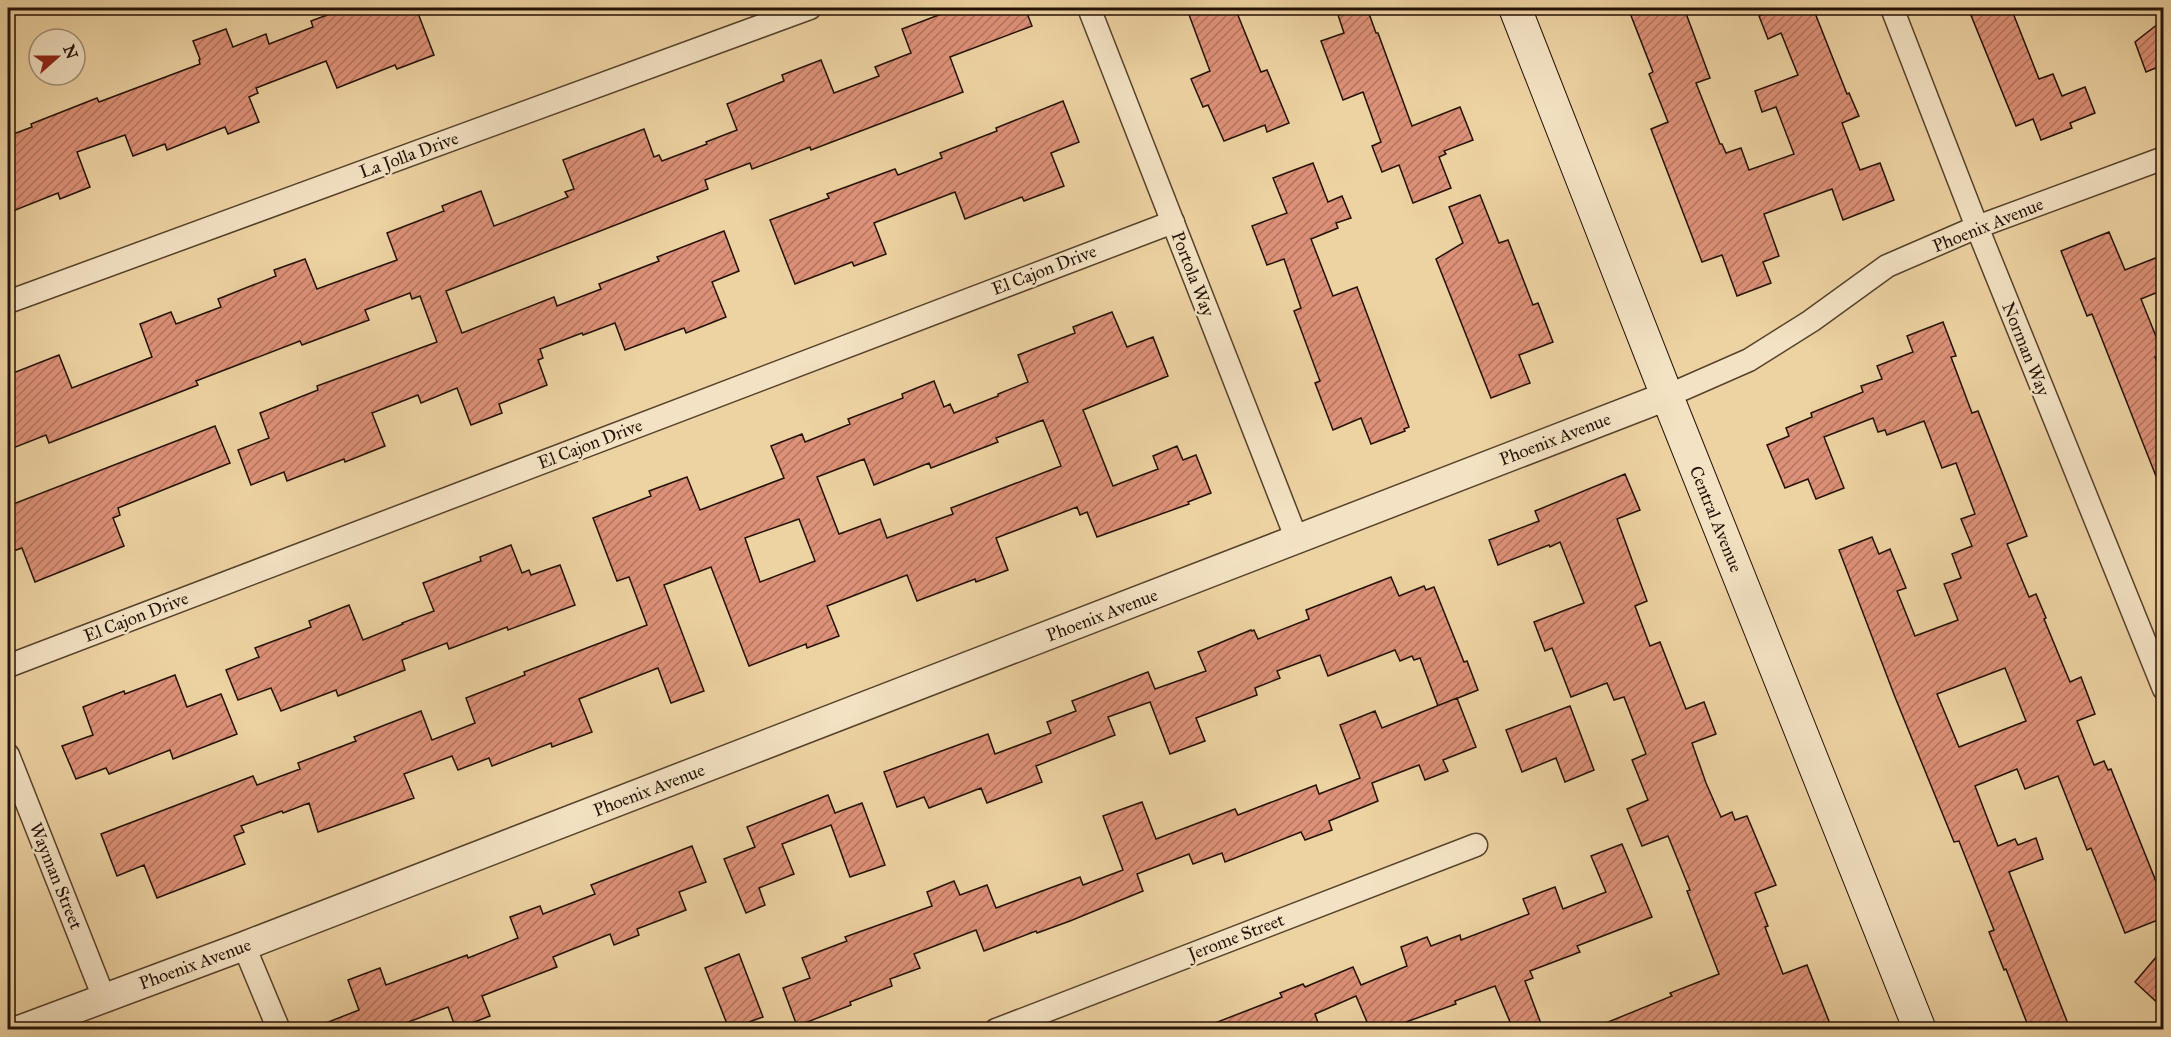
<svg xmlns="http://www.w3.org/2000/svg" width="2171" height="1037" font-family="'IM FELL Great Primer',serif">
	<defs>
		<pattern id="building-hatch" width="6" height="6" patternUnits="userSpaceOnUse" patternTransform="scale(1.5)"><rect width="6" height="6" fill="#dd9178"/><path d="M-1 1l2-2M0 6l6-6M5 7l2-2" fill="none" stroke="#b37560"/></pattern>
	</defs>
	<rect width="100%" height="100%" fill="#edd2a2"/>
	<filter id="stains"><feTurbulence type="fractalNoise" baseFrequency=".00333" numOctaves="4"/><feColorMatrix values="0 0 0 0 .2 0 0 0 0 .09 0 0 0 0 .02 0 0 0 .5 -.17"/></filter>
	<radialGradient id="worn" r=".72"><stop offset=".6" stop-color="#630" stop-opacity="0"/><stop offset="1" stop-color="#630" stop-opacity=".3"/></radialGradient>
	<g fill="url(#building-hatch)" stroke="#241206" stroke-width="1.5" fill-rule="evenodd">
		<path d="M346 8H416L434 55 397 69 395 65 337 88 326 61 256 88 258 93 249 97 259 122 228 134 225 127 167 150 165 144 133 156 125 135 77 152 90 187 60 199 58 193 8 213V136L32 127 31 124 97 98 99 102 200 64 199 60 200 59 193 41 226 29 233 47 266 34 269 44 313 27 311 21Z"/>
		<path d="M957 8H1025L1032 26 950 57 963 92 811 150 810 147 752 169 750 163 705 180 708 189 446 291 462 333 554 297 557 306 601 289 599 284 659 261 657 257 724 231 739 271 712 282 726 317 686 333 684 328 625 350 615 323 583 335 582 333 540 349 543 358 538 360 547 385 499 404 502 413 471 425 457 388 421 403 418 395 372 413 385 446 345 462 344 459 287 481 284 472 251 485 238 450 269 438 260 413 318 390 317 386 437 342 420 296 412 299 410 293 365 310 369 320 302 345 300 341 196 381 198 385 49 443 46 435 8 450V375L59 355 72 388 152 357 140 324 171 312 176 324 221 307 218 299 276 276 274 270 305 259 317 289 397 260 387 233 444 211 442 206 481 191 494 226 523 215 568 197 565 192 574 189 563 160 644 129 654 157 659 155 662 161 707 144 706 142 737 130 727 104 784 81 782 75 821 60 834 93 879 76 875 67 911 53 902 29Z"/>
		<path d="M1201 8H1235L1261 72 1267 70 1289 123 1267 132 1265 125 1224 141 1208 105 1203 107 1191 79 1210 71 1188 12Z"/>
		<path d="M1360 8H1367L1376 33H1378L1412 126 1460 107 1473 140 1444 151 1446 154 1439 157 1451 188 1413 203 1399 165 1382 172 1372 146 1381 142 1363 92 1343 100 1321 41 1344 33 1338 15Z"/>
		<path d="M1628 8H1684L1710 78 1696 83 1720 144H1722L1726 153 1741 148 1749 170 1794 154 1776 107 1762 112 1755 91 1798 75 1781 33 1768 39 1759 16 1782 8H1813L1847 94 1849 93 1859 116 1842 123 1860 170 1880 163 1894 200 1843 220 1832 189 1764 214 1779 256 1763 262 1771 283 1737 296 1722 255 1702 262 1651 129 1668 122 1649 74 1653 72Z"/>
		<path d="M1968 8H2011L2039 79 2053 74 2062 96 2085 87 2095 113 2070 123 2072 128 2041 140 2033 119 2016 126Z"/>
		<path d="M2163 20V65L2146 72 2135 42Z"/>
		<path d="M1063 101 1079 142 1051 153 1064 186 1024 201 1022 197 965 219 955 192 874 223 886 254 854 266 852 262 795 284 770 220 829 198 827 194 895 169 898 175 942 158 940 153 997 131 996 128Z"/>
		<path d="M1313 163 1328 202 1342 196 1351 218 1336 223 1338 228 1311 239 1333 296 1357 287 1409 427 1404 429 1405 431 1371 444 1361 418 1333 430 1315 383 1320 381 1294 311 1301 308 1284 259 1267 265 1252 226 1287 213 1273 178Z"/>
		<path d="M1480 195 1499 243 1508 240 1533 305 1538 303 1553 342 1519 355 1530 383 1491 398 1436 259 1463 243 1449 207Z"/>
		<path d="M2109 232 2125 270 2163 255V290L2141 299 2163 354 2155 357 2163 380V494L2092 314 2087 316 2061 251Z"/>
		<path d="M1112 312 1127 347 1153 337 1168 376 1083 410 1113 486 1158 469 1153 456 1177 446 1183 460 1196 455 1211 493 1188 502 1189 504 1097 537 1087 512 1080 515 1077 507 996 538 1008 570 976 582 975 579 917 601 907 575 827 606 839 636 807 648 806 644 749 666 711 567 664 585 704 691 671 703 658 668 579 699 592 732 552 747 551 743 492 766 489 758 458 770 452 756 404 774 414 798 318 832 309 803 283 813 282 811 241 826 244 832 234 836 245 864 157 898 144 865 117 876 101 834 253 776 257 785 300 769 298 763 356 741 354 737 421 711 432 740 475 723 466 698 525 675 524 672 647 625 629 577 617 581 593 518 651 496 649 491 687 477 700 510 784 478 771 446 802 434 805 442 850 424 848 419 903 398 902 394 934 381 944 407 950 404 954 413 998 396V394L1028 382 1018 355 1075 333 1073 327ZM1043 420 1061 466 951 508 953 514 887 538 880 519 839 534 817 477 864 459 874 485 929 463 931 468 998 442 996 438ZM799 519 815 561 760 582 745 538Z"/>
		<path d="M1943 322 1956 356 1951 357 1972 413 1978 411 2027 536 2007 544 2029 597 2036 594 2046 618 2044 619 2070 682 2081 677 2095 714 2077 721 2094 765 2104 761 2108 770 2111 769 2163 899V918L2125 933 2091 848 2087 850 2058 776 2025 789 2017 769 1975 786 1998 846 2015 839 2018 845 2036 838 2043 859 2009 872 2070 1029H2035L2032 1022 2027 1023 2006 969 2004 970 1989 932 1994 930 1959 841 1954 842 1895 697 1839 550 1872 537 1879 554 1890 549 1906 588 1897 591 1915 636 1958 620 1944 584 1961 578 1952 554 1972 546 1961 519 1975 514 1956 463 1942 468 1924 421 1887 435 1885 430 1878 432 1873 418 1824 437 1844 488 1816 499 1808 479 1785 488 1767 445 1789 436 1786 428 1812 417 1811 413 1863 392 1861 386 1882 379 1877 366 1913 352 1907 336ZM2005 668 2026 721 1959 747 1937 694Z"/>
		<path d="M215 426 230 463 118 508 120 515 113 518 124 546 35 582 22 548 8 553V506Z"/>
		<path d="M1625 474 1640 510 1617 519 1647 601 1635 606 1650 646 1660 642 1686 709 1704 702 1716 734 1692 743 1706 783 1721 817 1732 812 1735 820 1747 816 1776 885 1755 893 1768 926 1765 927 1783 974 1807 965 1832 1029H1591L1672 996 1670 993 1719 974 1687 891 1690 890 1668 836 1642 846 1627 809 1648 800 1632 760 1646 754 1624 697 1614 700 1607 683 1571 697 1552 648 1545 651 1534 622 1584 603 1560 542 1550 547 1549 545 1498 565 1489 540 1539 521 1535 511Z"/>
		<path d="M511 545 522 573 529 570 531 575 560 565 575 605 508 630 507 627 449 649 447 643 402 660 405 670 338 696 336 690 281 711 271 688 238 700 226 670 259 657 255 648 311 627 309 621 349 605 363 640 403 624 402 623 434 611 423 583 481 561 480 557Z"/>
		<path d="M1391 577 1399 596 1424 586 1426 590 1434 587 1464 662 1467 661 1478 690 1438 706 1420 658 1414 660 1412 656 1400 661 1395 650 1328 676 1320 655 1277 671 1280 678 1255 688 1257 695 1196 718 1205 741 1170 754 1150 702 1108 717 1115 735 1036 766 1042 782 987 803 981 788 929 808 924 797 897 807 884 772 988 734 995 754 1051 733 1047 722 1076 711 1072 701 1148 672 1155 689 1206 671 1198 652 1251 630 1252 631 1254 630 1258 639 1309 619 1306 610Z"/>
		<path d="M175 675 187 707 221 694 237 734 173 759 170 750 109 774 106 768 76 779 62 746 93 735 83 707 124 691 125 694Z"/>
		<path d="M1457 698 1476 747 1443 760 1448 771 1425 780 1419 765 1372 783 1378 801 1329 821 1332 830 1305 840 1301 832 1225 862 1222 853 1193 864 1189 854 1137 874 1143 891 1070 921 1037 933 1036 931 984 951 976 930 914 954 920 968 890 979 892 986 850 1002 851 1005 797 1026 783 988 810 978 802 958 847 941 845 937 932 906 927 892 954 881 960 895 987 885 996 908 1080 877 1083 885 1123 870 1103 816 1142 802 1156 839 1235 809 1238 815 1316 785 1319 794 1360 778 1340 725 1375 711 1382 728Z"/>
		<path d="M1570 706 1594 770 1565 782 1556 758 1522 772 1506 730Z"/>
		<path d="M828 795 835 813 862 803 885 865 850 877 831 825 782 844 794 874 759 888 765 905 746 913 724 859 755 847 747 827Z"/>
		<path d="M1622 844 1652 917 1577 946 1580 952 1530 971 1533 978 1525 981 1543 1029H1513L1495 986 1455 1001 1456 1004 1406 1022 1409 1029H1370L1356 996 1315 1014 1318 1023 1302 1029H1203L1202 1028 1282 997 1280 993 1303 984 1305 987 1353 967 1361 985 1407 966 1401 947 1427 937 1431 946 1460 935 1461 940 1529 914 1523 899 1555 887 1563 909 1606 892 1591 856Z"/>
		<path d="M692 846 706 882 679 892 686 910 637 929 639 935 614 945 610 934 553 957 557 967 482 996 490 1016 456 1029 448 1007 390 1029H313V1028L359 1010 348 980 380 968 386 985 467 955 468 958 518 938 510 917 540 906 543 914 595 894 591 885Z"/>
		<path d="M2163 949V1008L2135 982Z"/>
		<path d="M739 954 763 1017 729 1029 705 968Z"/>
	</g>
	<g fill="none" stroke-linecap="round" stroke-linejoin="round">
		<defs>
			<g id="minor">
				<path d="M1089 8 1297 540"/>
				<path d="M1892 8 1977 227 2164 689"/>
				<path d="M8 302 810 8"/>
				<path d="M1667 396 1749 360 1811 321 1887 266 1977 227 2164 158"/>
				<path d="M8 666 1173 222"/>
				<path d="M8 755 104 998"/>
				<path d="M244 946 279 1030"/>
				<path d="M996 1030 1476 845"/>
			</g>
			<path id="tertiary" d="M19 1030 244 946 1667 396"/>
			<path id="secondary" d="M1515 8 1667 396 1920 1030"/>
		</defs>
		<use href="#minor" stroke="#56422d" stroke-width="25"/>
		<use href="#tertiary" stroke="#56422d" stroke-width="31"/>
		<use href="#secondary" stroke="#241206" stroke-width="34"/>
		<use href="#minor" stroke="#f3e2c3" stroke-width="22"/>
		<use href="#tertiary" stroke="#f3e2c3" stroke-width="28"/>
		<use href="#secondary" stroke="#f3e2c3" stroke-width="32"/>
	</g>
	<g text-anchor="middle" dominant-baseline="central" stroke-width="5" stroke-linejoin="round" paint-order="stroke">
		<g font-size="18" fill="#241206" stroke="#f3e2c3">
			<text transform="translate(409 155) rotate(-20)">La Jolla Drive</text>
			<text transform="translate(1988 225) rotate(-22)">Phoenix Avenue</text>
			<text transform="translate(1044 270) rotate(-21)">El Cajon Drive</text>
			<text transform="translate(1193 274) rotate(69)">Portola Way</text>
			<text transform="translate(2026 349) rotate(68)">Norman Way</text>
			<text transform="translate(1555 439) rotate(-21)">Phoenix Avenue</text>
			<text transform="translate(590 444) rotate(-21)">El Cajon Drive</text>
			<text transform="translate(1716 519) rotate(68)">Central Avenue</text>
			<text transform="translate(1102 615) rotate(-21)">Phoenix Avenue</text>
			<text transform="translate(136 617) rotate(-21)">El Cajon Drive</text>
			<text transform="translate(649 790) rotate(-21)">Phoenix Avenue</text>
			<text transform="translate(56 876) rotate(68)">Wayman Street</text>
			<text transform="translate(1236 937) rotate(-21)">Jerome Street</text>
			<text transform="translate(195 964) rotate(-20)">Phoenix Avenue</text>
		</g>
	</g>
	<rect width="2171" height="1037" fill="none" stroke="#edd2a2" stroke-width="30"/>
	<rect x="9" y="9" width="2153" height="1019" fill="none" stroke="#241206" stroke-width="3"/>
	<rect x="15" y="15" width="2141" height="1007" fill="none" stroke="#241206" stroke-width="1.5"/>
	<g transform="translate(57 57) rotate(69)"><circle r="28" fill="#f3e2c3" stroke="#a08f77" stroke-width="1.5"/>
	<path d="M0-4.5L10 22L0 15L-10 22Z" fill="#8f2418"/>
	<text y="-9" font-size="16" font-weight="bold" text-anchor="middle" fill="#241206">N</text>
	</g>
	<rect width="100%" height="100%" filter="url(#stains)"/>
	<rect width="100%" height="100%" fill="url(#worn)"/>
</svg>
